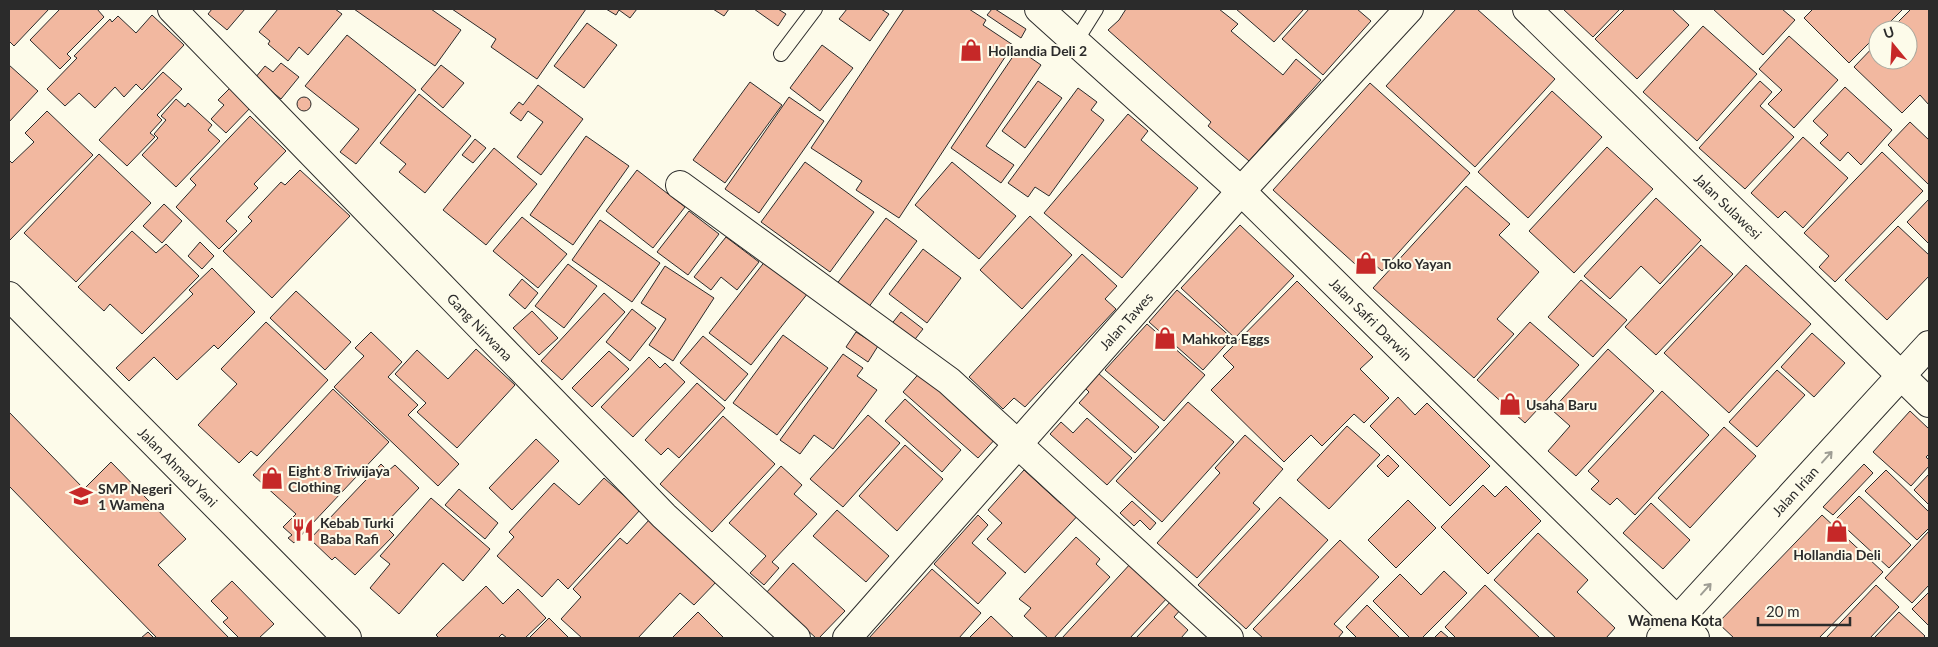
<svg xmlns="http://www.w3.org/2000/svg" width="1938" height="647" font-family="Lato,sans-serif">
	<rect width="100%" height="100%" fill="#fdfbea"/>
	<g fill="#f2b8a0" stroke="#2b2b2b">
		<path d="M9 9H49L14 46 9 41Z"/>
		<path d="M60 9H97L104 17 67 54 71 58 60 69 30 40Z"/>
		<path d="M212 9H245L227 30 208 14Z"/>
		<path d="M278 9H335L342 14 308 55 299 47 288 61 268 44 270 41 259 32Z"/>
		<path d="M354 9H431L461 30 435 66Z"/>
		<path d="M452 9H586L537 79 491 47 496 39Z"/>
		<path d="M606 9H637L630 18 619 10 616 15Z"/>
		<path d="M713 9H729L724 16Z"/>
		<path d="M754 9H778L786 14 778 26Z"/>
		<path d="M847 9H881L889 14 870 41 839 19Z"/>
		<path d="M904 9H969L986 20 983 25 1013 45 899 218 856 190 862 181 811 148Z"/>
		<path d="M992 9H995L1026 29 1021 38 987 15Z"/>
		<path d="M1126 9H1219L1238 24 1231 31 1283 75 1296 59 1321 80 1249 161 1208 126 1211 122 1108 30 1119 20Z"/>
		<path d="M1236 9H1304L1274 42Z"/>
		<path d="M1309 9H1357L1371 21 1323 75 1282 39Z"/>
		<path d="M1456 9H1477L1555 79 1475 167 1386 86Z"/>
		<path d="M1563 9H1620L1593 37Z"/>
		<path d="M1625 9H1672L1689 25 1637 79 1595 39Z"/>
		<path d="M1713 9H1782L1795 20 1763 55Z"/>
		<path d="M1813 9H1903L1882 30H1878V34L1849 63 1804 18Z"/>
		<path d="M1911 9H1929V105L1920 95 1902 113 1854 67 1878 42V60H1908V30H1890Z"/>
		<path d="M152 15 184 45 142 90 136 84 124 97 115 87 95 108 79 93 65 106 47 89 77 58 74 56 110 19 112 22 118 16 136 33Z"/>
		<path d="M587 23 617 45 584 88 554 66Z"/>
		<path d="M1703 26 1757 74 1697 141 1643 92Z"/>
		<path d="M347 35 416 90 356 164 340 152 359 129 305 86Z"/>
		<path d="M1789 36 1838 80 1794 128 1768 104 1782 90 1759 69Z"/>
		<path d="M822 45 853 68 820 111 790 88Z"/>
		<path d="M1018 49 1041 65 986 146 1014 165 1001 183 951 148Z"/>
		<path d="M281 63 299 77 281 99 255 78 265 66 273 72Z"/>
		<path d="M9 65 38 91 9 122Z"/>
		<path d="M441 65 464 83 443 108 421 89Z"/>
		<path d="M163 72 182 89 157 115 162 120 150 133 155 137 127 166 99 140Z"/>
		<path d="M1038 81 1062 98 1025 148 1002 131Z"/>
		<path d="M1760 81 1772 92 1760 106 1794 137 1745 189 1699 148Z"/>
		<path d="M750 82 782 105 725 183 693 160Z"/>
		<path d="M1370 83 1470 173 1382 271 1374 264 1365 273 1273 190Z"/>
		<path d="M538 85 583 119 541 175 517 157 543 122 528 111 521 121 510 113 519 102 523 105Z"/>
		<path d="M232 86 252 106 226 133 211 119 224 105 218 100Z"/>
		<path d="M1845 87 1892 130 1861 165 1848 152 1840 161 1820 143 1828 135 1813 121Z"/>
		<path d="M1078 88 1097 102 1091 110 1104 120 1049 196 1035 187 1028 197 1008 183Z"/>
		<path d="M1552 91 1602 137 1528 218 1478 172Z"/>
		<path d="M419 94 471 136 425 193 399 172 406 164 380 143Z"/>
		<circle cx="304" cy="104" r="7"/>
		<path d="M789 97 824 121 759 213 725 189Z"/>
		<path d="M176 99 185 107 188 103 212 125 208 130 220 141 176 187 142 155 158 138 154 134 166 120 161 116Z"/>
		<path d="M47 111 93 155 9 241V160L12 163 34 142 25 133Z"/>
		<path d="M1128 114 1148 131 1141 140 1198 188 1122 278 1044 213Z"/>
		<path d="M250 116 286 151 254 184 258 188 226 221 237 231 219 249 176 207 196 185 190 179Z"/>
		<path d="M1910 122 1929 140V185L1888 145Z"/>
		<path d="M586 136 629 166 573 245 530 215Z"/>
		<path d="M1803 137 1848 178 1803 228 1785 211 1778 218 1751 193Z"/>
		<path d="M475 139 486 148 473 163 462 155Z"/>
		<path d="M1607 147 1653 189 1574 273 1529 231Z"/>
		<path d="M494 148 537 184 486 245 443 210Z"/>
		<path d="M1882 152 1923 191 1835 282 1819 267 1829 256 1804 233Z"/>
		<path d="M99 154 151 203 76 282 24 233Z"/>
		<path d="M805 162 874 212 830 272 761 222Z"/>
		<path d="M952 162 1016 216 979 259 915 205Z"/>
		<path d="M300 170 350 216 272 298 223 251 252 221 248 217 281 182 285 185Z"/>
		<path d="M637 170 685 207 653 248 606 211Z"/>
		<path d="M1466 186 1510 224 1499 235 1539 272 1497 319 1514 334 1474 378 1373 288Z"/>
		<path d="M1656 198 1701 240 1660 284 1641 266 1610 299 1584 276Z"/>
		<path d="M1929 199V244L1907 222Z"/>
		<path d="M164 204 182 221 162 243 143 226Z"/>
		<path d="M689 211 719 234 688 275 657 252Z"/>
		<path d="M1030 216 1072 255 1022 309 980 270Z"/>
		<path d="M522 217 567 254 538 288 493 251Z"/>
		<path d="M886 218 917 241 868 308 836 285Z"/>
		<path d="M600 220 660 263 632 302 572 260Z"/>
		<path d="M1240 225 1294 276 1235 338 1181 288Z"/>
		<path d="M1898 226 1929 255V276L1887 320 1845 280Z"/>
		<path d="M132 231 156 253 166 244 199 276 142 334 110 304 104 311 78 287Z"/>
		<path d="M726 237 759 262 737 290 721 277 711 290 694 277Z"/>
		<path d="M200 242 214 256 202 269 188 256Z"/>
		<path d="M1701 245 1733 274 1656 355 1625 327Z"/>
		<path d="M923 249 961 278 927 323 889 294Z"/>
		<path d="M1082 254 1117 286 1105 299 1116 309 1025 407 1014 398 1003 409 969 377Z"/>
		<path d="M766 260 808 293 751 365 709 333Z"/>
		<path d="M568 264 597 286 564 328 535 306Z"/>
		<path d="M1746 265 1811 324 1729 413 1664 353Z"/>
		<path d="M665 266 714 298 673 361 649 345 666 319 641 303Z"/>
		<path d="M212 268 255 312 218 349 214 345 177 380 154 357 129 381 116 368 193 294 189 290Z"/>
		<path d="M522 279 538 293 525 309 509 295Z"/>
		<path d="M1581 280 1627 320 1593 357 1548 317Z"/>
		<path d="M1297 281 1373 357 1360 369 1389 398 1364 423 1354 414 1322 446 1311 435 1284 462 1211 390 1234 367 1223 356Z"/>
		<path d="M1177 290 1232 338 1203 370 1149 322Z"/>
		<path d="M296 291 351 342 325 370 270 318Z"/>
		<path d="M604 293 625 312 562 380 541 361Z"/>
		<path d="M632 309 656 328 630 361 606 342Z"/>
		<path d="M532 311 558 338 539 355 513 328Z"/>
		<path d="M901 312 923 329 912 343 890 326Z"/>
		<path d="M266 322 328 380 257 456 251 451 239 463 198 425 237 384 221 369Z"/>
		<path d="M1530 322 1579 365 1525 423 1477 380Z"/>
		<path d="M1147 324 1205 375 1164 421 1105 370Z"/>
		<path d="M371 332 402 362 388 377 418 405 408 415 459 464 438 486 334 387 364 356 355 348Z"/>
		<path d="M856 332 878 346 868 362 846 347Z"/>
		<path d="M1812 333 1845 363 1814 397 1781 367Z"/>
		<path d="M783 335 828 368 777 435 733 403Z"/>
		<path d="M703 336 748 374 725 401 680 363Z"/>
		<path d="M476 349 515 385 457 448 417 412 426 403 395 374 417 350 448 379Z"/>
		<path d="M1608 349 1654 391 1576 476 1548 451 1570 426 1552 410Z"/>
		<path d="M609 351 629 369 592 407 572 388Z"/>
		<path d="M843 354 863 368 857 376 877 390 833 449 814 435 800 454 780 440Z"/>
		<path d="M649 357 660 368 665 363 685 382 633 437 601 407Z"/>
		<path d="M922 370 997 437 978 458 903 392Z"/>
		<path d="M1777 370 1805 395 1757 447 1729 422Z"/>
		<path d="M1098 373 1159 427 1135 453 1079 403 1089 392 1084 387Z"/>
		<path d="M697 383 725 408 679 458 668 448 661 455 645 440Z"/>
		<path d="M333 389 389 442 294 543 288 538 292 535 283 527 296 514 253 475Z"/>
		<path d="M1662 391 1709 435 1635 515 1617 498 1610 505 1591 489 1599 481 1588 471Z"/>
		<path d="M1398 397 1415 415 1427 403 1490 466 1450 506 1370 426Z"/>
		<path d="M905 399 961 450 942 472 885 421Z"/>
		<path d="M1188 402 1234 442 1162 522 1116 481Z"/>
		<path d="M1910 411 1929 429V454L1926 457 1929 460V466L1911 486 1873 452Z"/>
		<path d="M9 412 84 489 111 462 186 539 158 565 229 638H157L9 486Z"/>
		<path d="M868 415 900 443 843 507 810 479Z"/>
		<path d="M723 416 775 464 712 532 660 484Z"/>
		<path d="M1087 418 1132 458 1107 485 1050 434 1061 422 1073 433Z"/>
		<path d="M1347 426 1380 455 1329 509 1297 480Z"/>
		<path d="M1724 427 1756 456 1690 528 1658 498Z"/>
		<path d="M1245 435 1283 469 1253 503 1260 509 1197 578 1157 543 1220 473 1215 468Z"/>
		<path d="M536 439 559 461 512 510 489 488Z"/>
		<path d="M905 445 943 479 897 531 859 496Z"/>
		<path d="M1388 455 1399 466 1388 477 1377 466Z"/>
		<path d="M381 464 388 471 395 465 419 488 384 525 394 535 355 575 335 557 332 560 310 539Z"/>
		<path d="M1864 464 1873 473 1833 515 1823 507Z"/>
		<path d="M781 466 802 485 794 494 817 514 772 562 779 568 764 585 750 573 766 556 729 523Z"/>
		<path d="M1024 470 1061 504 1066 499 1081 512 1025 573 987 539 1002 523 988 510Z"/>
		<path d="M1886 470 1929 512V528L1917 540 1865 491Z"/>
		<path d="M1929 474V505L1914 490Z"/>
		<path d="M604 478 640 510 568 589 558 579 542 597 497 556 514 537 509 532 554 483 579 505Z"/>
		<path d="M1483 485 1495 497 1506 486 1541 521 1488 574 1441 527Z"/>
		<path d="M459 489 498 523 485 539 445 505Z"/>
		<path d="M1859 496 1911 545 1889 568 1836 519Z"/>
		<path d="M1280 497 1328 540 1246 629 1198 585Z"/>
		<path d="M431 498 490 549 463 581 443 563 399 614 370 588 390 564 380 556Z"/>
		<path d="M1408 500 1436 528 1396 568 1368 540Z"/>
		<path d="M1132 501 1156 523 1150 530 1140 520 1134 526 1120 513Z"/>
		<path d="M1651 503 1690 540 1663 569 1623 533Z"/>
		<path d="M837 510 889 556 866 582 813 536Z"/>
		<path d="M978 515 988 525 972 543 1006 573 978 604 934 564Z"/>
		<path d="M1822 515 1883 572 1819 638H1734L1718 623Z"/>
		<path d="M650 519 718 580 694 605 680 593 638 638H582L561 619 581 597 573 589 620 538 627 544Z"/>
		<path d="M1929 531V585L1912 603 1885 578Z"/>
		<path d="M1538 533 1588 580 1577 592 1615 628 1606 638H1556L1494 580Z"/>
		<path d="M1076 537 1100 559 1096 564 1110 577 1054 638H1048L1024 616 1031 608 1019 599Z"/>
		<path d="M1340 540 1379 577 1334 624 1343 632 1338 638H1263L1253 629Z"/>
		<path d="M1132 562 1169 596 1130 638H1062Z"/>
		<path d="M793 563 845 611 819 638H816L766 593Z"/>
		<path d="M932 569 981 613 959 638H869Z"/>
		<path d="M1444 571 1467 593 1422 638H1410L1373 601 1400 574 1421 595Z"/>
		<path d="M232 581 274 624 259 638H239L223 622 228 618 211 601Z"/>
		<path d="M1485 585 1540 638H1456L1445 627Z"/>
		<path d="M1876 585 1899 607 1870 638H1826Z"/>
		<path d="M486 586 503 604 518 589 546 618 525 638H507L502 634 498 638H439L436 635Z"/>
		<path d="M1929 592V626L1912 609Z"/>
		<path d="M1172 600 1182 608 1174 617 1188 630 1181 638H1136Z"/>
		<path d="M1367 605 1400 638H1357L1346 627Z"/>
		<path d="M698 612 724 638H672Z"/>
		<path d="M1899 612 1925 636 1923 638H1874Z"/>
		<path d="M991 616 1014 638H969Z"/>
		<path d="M549 618 569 638H529Z"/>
		<path d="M1441 631 1449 638H1434Z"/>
		<path d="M148 632 154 638H141Z"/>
	</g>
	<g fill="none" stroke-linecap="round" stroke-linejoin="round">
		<defs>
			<g id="lane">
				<path d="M1076 41 1096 9"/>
				<path d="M781 54 815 9"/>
			</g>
			<g id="street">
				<path d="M172 9 664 516 796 638"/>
				<path d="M1039 9 1241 191 1695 638"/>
				<path d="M1527 9 1929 403"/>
				<path d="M680 185 949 381 1229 638"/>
				<path d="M847 638 1241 191 1409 9"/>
			</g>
			<g id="secondary">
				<path d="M9 296 347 638"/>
				<path d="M1661 638 1929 345"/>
			</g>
		</defs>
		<use href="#lane" stroke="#2b2b2b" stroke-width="16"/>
		<use href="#street" stroke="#2b2b2b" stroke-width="30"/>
		<use href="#secondary" stroke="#2b2b2b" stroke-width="30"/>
		<use href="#lane" stroke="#fdfbea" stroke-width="14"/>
		<use href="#street" stroke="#fdfbea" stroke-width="28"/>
		<use href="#secondary" stroke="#fdfbea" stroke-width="28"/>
	</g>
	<defs><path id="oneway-shaft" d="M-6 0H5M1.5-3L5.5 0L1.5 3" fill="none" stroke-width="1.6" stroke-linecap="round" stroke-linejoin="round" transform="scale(1.25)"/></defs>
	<g stroke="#9e9d94">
		<use href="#oneway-shaft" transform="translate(1827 457) rotate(-48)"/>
		<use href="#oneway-shaft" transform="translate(1706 589) rotate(-48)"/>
	</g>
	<defs>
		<symbol id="shop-bare" viewBox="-9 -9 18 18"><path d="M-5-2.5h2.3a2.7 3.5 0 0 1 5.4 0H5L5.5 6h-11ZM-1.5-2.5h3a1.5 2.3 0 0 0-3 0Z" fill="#c62828" stroke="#fdfbea" stroke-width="2.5" paint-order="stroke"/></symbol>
		<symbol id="school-bare" viewBox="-9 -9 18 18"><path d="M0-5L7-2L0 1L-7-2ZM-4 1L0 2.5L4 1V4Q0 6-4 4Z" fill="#c62828" stroke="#fdfbea" stroke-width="2.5" paint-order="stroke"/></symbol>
		<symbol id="restaurant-bare" viewBox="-9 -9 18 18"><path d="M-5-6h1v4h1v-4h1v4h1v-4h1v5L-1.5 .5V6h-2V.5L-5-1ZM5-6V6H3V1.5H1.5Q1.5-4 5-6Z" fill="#c62828" stroke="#fdfbea" stroke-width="2.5" paint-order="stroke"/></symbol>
	</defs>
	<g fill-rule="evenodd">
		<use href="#shop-bare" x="955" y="34" width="32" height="32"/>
		<use href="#shop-bare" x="1350" y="247" width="32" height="32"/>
		<use href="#shop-bare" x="1149" y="322" width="32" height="32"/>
		<use href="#shop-bare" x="1494" y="388" width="32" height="32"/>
		<use href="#shop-bare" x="256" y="462" width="32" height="32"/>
		<use href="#school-bare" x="65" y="480" width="32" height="32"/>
		<use href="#restaurant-bare" x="287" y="514" width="32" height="32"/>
		<use href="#shop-bare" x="1821" y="515" width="32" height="32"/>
	</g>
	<g text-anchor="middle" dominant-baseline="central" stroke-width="4" stroke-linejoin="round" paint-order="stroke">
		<g font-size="14" font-weight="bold" fill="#2b2b2b" stroke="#fdfbea" text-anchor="start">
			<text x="988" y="50">Hollandia Deli 2</text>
			<text x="1382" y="263">Toko Yayan</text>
			<text x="1182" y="338">Mahkota Eggs</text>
			<text x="1526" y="404">Usaha Baru</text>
			<text x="288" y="470">Eight 8 Triwijaya<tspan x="288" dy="16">Clothing</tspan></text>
			<text x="98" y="488">SMP Negeri<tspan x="98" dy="16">1 Wamena</tspan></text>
			<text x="320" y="522">Kebab Turki<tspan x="320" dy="16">Baba Rafi</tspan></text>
			<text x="1837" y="554" text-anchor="middle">Hollandia Deli</text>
		</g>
		<g font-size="14" fill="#2b2b2b" stroke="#fdfbea">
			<text transform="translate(1728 206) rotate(44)">Jalan Sulawesi</text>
			<text transform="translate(1371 319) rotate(45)">Jalan Safri Darwin</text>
			<text transform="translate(1126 321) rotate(-48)">Jalan Tawes</text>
			<text transform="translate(480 327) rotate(46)">Gang Nirwana</text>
			<text transform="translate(178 467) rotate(45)">Jalan Ahmad Yani</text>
			<text transform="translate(1795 491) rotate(-48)">Jalan Irian</text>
		</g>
		<g font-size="15" font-weight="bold" fill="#2b2b2b" stroke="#fdfbea">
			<text x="1675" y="620">Wamena Kota</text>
		</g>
	</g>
	<rect width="1938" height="647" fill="none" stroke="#2b2b2b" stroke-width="20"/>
	<g transform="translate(1893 45) rotate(342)"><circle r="24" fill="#fdfbea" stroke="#a9a89e"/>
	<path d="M0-4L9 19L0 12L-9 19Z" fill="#c62828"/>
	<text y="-8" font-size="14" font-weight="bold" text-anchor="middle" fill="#2b2b2b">U</text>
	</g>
	<path d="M1758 617v8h92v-8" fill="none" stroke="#2b2b2b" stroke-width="2.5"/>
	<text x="1766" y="617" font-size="15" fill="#2b2b2b" stroke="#fdfbea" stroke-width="4" paint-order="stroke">20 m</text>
</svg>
